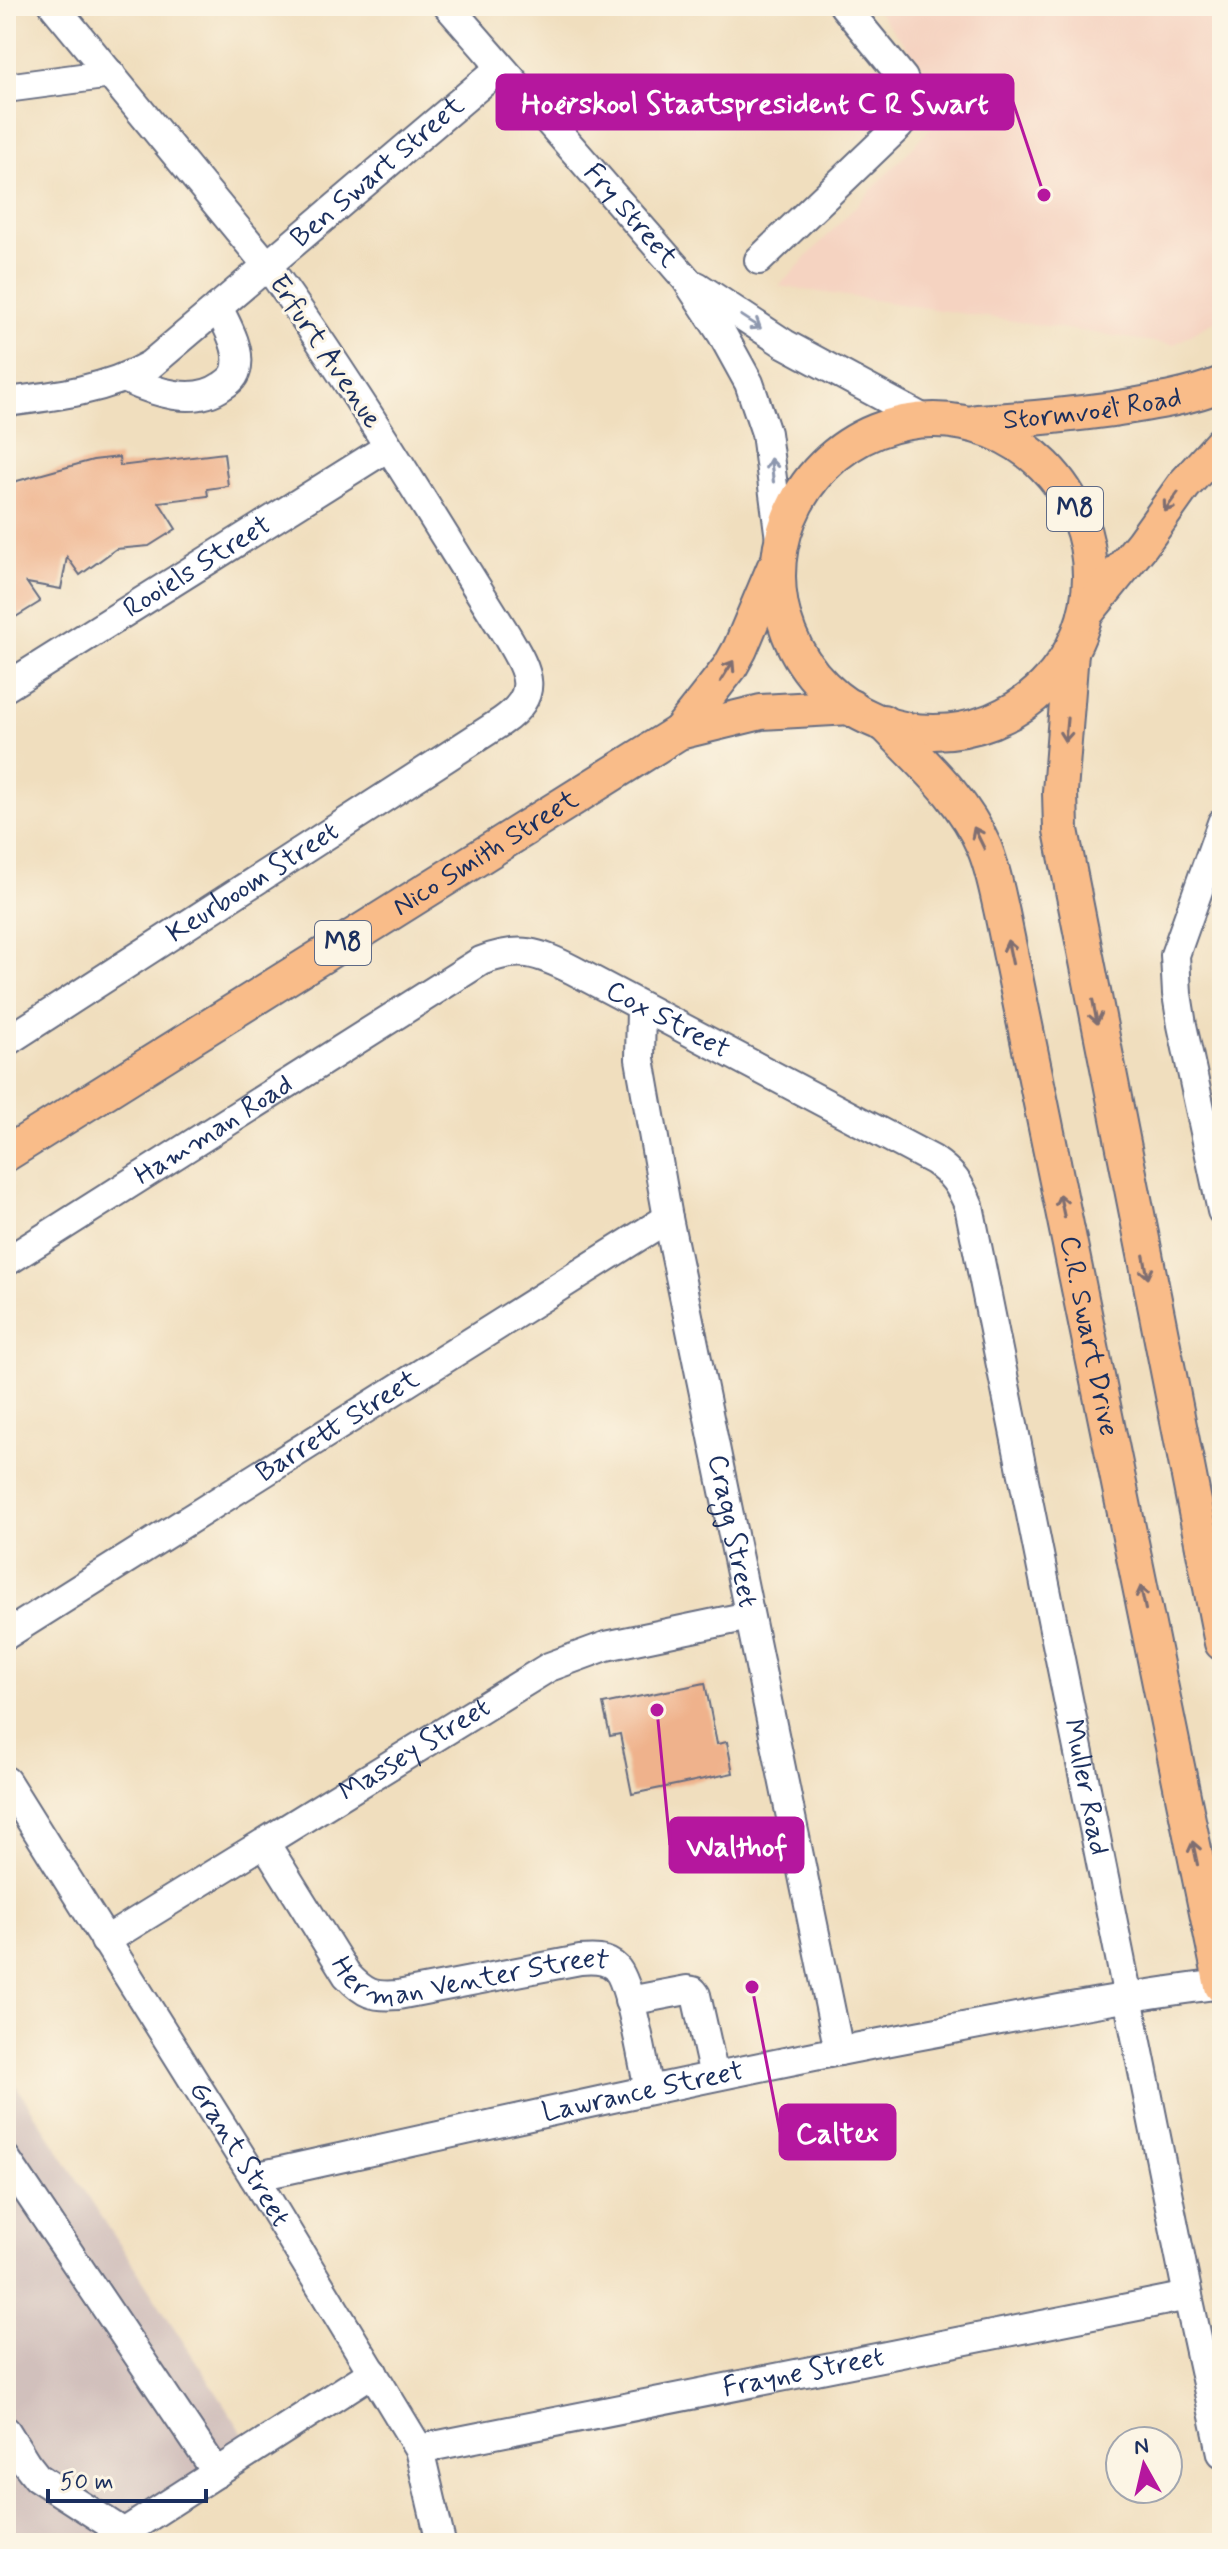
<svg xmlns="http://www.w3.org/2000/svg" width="1228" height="2549" font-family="Mynerve,sans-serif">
	<rect width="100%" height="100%" fill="#fcf5e5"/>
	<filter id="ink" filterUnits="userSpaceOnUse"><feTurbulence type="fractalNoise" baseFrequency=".0125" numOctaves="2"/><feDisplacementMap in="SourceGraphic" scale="16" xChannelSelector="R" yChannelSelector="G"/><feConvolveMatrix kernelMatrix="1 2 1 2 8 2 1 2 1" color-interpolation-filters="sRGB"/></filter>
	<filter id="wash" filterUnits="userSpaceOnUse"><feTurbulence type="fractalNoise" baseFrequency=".006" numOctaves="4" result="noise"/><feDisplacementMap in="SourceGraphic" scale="32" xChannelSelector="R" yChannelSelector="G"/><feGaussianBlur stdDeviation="1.8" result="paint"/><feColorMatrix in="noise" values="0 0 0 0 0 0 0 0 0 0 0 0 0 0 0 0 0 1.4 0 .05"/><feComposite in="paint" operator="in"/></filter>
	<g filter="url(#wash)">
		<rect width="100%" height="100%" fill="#f0debe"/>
		<path fill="#f5d3c1" d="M873 6H1222V317L1173 345 779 286 954 104Z"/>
		<path fill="#d1c0bc" d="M6 2070 248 2441 87 2543H6Z"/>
		<g id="blocks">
			<g fill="#efb28c">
				<path d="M224 453 228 486 207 489 208 496 159 502 176 529 149 546 116 549 80 575 67 557 61 589 27 583 40 602 6 623V484L93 460 119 457 120 466Z"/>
				<path d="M705 1683 717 1744 727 1742 733 1773 632 1794 620 1734 610 1736 603 1704Z"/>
			</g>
		</g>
	</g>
	<g filter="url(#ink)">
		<use href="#blocks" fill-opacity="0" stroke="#666c80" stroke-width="2"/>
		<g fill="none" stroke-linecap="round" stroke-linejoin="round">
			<defs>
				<g id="minor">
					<path id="s1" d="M448 6 686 279 722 334 749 383 766 433 781 547"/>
					<path d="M6 88 111 74"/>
					<path d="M759 260 899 126C909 109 911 96 903 78L844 6"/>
					<path d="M697 286 785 344 928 421"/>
					<path d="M126 379C155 392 194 406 222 386 230 381 236 376 237 366 240 347 226 324 218 307"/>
					<path id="s2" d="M6 402C56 396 106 390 150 365L500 68"/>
					<path id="s3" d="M6 687 388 447"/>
					<path d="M1222 823 1175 955 1177 994 1182 1025 1222 1211"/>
					<path id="s4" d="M641 1008 640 1059 668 1218 839 2051"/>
					<path id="s5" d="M6 1042 501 722C542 694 528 672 507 636 429 512 353 384 267 265L54 6"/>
					<path id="s6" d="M6 1262 481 961C520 946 537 952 573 970L933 1160C952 1173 960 1184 969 1206L1188 2296 1222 2453"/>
					<path id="s7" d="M6 1635 668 1218"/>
					<path id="s8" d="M6 1781 254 2177 419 2449 441 2543"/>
					<path id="s9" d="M265 1843 347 1975C365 1994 373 1997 398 1995L580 1960C592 1959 607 1958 616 1968 631 1983 643 2065 649 2089"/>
					<path id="s10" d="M105 1941 549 1667 606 1646 749 1616"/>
					<path d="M629 2001 687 1990 693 1991 696 1995 714 2076"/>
					<path d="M6 2159 217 2473"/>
					<path id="s11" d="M254 2177C471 2129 687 2080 906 2038 1011 2018 1116 1997 1222 1984"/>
					<path d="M6 2431 26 2463 37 2477 124 2533"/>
					<path id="s12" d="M419 2449 1188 2296"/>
					<path d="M108 2543 373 2372"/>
				</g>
				<g id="major">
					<circle cx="934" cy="576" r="156"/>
					<path id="s13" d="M977 422C1023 420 1068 415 1113 409 1150 403 1187 398 1222 384"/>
					<path d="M1086 613 1142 544 1184 485 1222 443"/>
					<path d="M1071 652 1060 792 1061 830 1222 1643"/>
					<path id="s14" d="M883 722C921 762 962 796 984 847 993 868 997 891 1002 913L1222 1986"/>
					<path d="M679 732 730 667 740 649 774 568"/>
					<path id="s15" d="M6 1154 679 732 761 712 851 707"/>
				</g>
			</defs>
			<use href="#minor" stroke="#666c80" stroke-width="32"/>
			<use href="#major" stroke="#666c80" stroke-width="38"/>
			<use href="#minor" stroke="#fff" stroke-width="28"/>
			<use href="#major" stroke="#f9bc89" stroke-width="34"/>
		</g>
		<defs><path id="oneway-shaft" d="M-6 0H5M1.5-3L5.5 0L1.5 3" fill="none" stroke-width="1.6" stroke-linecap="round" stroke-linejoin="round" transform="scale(2)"/></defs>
		<g stroke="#8d97ae">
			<use href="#oneway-shaft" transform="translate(751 322) rotate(33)"/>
			<use href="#oneway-shaft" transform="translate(772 470) rotate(-97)"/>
		</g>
		<g stroke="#7f6e71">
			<use href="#oneway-shaft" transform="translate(1171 502) rotate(126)"/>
			<use href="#oneway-shaft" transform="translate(727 671) rotate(-58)"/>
			<use href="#oneway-shaft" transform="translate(1066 730) rotate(95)"/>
			<use href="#oneway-shaft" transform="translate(979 838) rotate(-116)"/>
			<use href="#oneway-shaft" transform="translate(1010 952) rotate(-102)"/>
			<use href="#oneway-shaft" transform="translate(1095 1012) rotate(79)"/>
			<use href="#oneway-shaft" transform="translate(1062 1206) rotate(-102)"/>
			<use href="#oneway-shaft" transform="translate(1146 1267) rotate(79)"/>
			<use href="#oneway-shaft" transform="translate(1143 1598) rotate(-102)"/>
			<use href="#oneway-shaft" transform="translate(1195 1853) rotate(-102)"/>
		</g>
	</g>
	<g text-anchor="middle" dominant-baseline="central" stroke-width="6" stroke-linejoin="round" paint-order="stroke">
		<g fill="#fcf5e5" stroke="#5e6a86" stroke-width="2">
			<rect x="1047" y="487" width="56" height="44" rx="6"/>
			<rect x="315" y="921" width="56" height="44" rx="6"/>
		</g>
		<g font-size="26" font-weight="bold" fill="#1b2f5e">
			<text x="1075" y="509">M8</text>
			<text x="343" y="943">M8</text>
		</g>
		<g font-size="28" fill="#1b2f5e" stroke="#fcf5e5">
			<text stroke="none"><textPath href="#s2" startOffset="448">Ben Swart Street</textPath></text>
			<text stroke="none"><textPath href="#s1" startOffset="278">Fry Street</textPath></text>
			<text transform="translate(325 352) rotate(56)">Erfurt Avenue</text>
			<text stroke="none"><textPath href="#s13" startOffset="116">Stormvoël Road</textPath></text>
			<text stroke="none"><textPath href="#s3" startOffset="226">Rooiels Street</textPath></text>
			<text stroke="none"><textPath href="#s15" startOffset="566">Nico Smith Street</textPath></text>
			<text stroke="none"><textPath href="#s5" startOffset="294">Keurboom Street</textPath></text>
			<text stroke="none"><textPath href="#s6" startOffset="766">Cox Street</textPath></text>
			<text stroke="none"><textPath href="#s6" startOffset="246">Hamman Road</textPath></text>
			<text stroke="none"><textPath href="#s14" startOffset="662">C.R. Swart Drive</textPath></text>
			<text stroke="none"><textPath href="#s7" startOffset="392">Barrett Street</textPath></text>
			<text stroke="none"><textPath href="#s4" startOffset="532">Cragg Street</textPath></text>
			<text stroke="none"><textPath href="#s10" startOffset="364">Massey Street</textPath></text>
			<text stroke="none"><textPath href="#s6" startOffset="1718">Muller Road</textPath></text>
			<text stroke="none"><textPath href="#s9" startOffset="282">Herman Venter Street</textPath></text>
			<text stroke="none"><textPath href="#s11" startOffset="398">Lawrance Street</textPath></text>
			<text stroke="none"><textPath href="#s8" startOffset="440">Grant Street</textPath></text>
			<text stroke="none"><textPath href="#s12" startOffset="392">Frayne Street</textPath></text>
		</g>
	</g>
	<path fill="none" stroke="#b5179e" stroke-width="3" d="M1044 195L1013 102M657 1710L670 1845M752 1987L780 2132"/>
	<g fill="#b5179e" stroke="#fcf5e5" stroke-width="3">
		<circle cx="1044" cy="195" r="8"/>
		<circle cx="657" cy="1710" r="8"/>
		<circle cx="752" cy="1987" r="8"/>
	</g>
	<g fill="#b5179e" stroke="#b5179e" stroke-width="3">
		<rect x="497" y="75" width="516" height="54" rx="8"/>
		<rect x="670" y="1818" width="133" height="54" rx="8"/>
		<rect x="780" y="2105" width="115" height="54" rx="8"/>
	</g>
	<g font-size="30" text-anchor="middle" font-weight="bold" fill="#fff">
		<text x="755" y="113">Hoërskool Staatspresident C R Swart</text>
		<text x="737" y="1856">Walthof</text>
		<text x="837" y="2143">Caltex</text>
	</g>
	<rect width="1228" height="2549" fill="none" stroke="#fcf5e5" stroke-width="32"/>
	<g transform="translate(1144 2465) rotate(352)"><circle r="38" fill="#fcf5e5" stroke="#a2a6af" stroke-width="2"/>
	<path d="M0-6L14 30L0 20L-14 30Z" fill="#b5179e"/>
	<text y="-12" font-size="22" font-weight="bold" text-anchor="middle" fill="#1b2f5e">N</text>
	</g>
	<path d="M48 2489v12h158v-12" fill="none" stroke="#1b2f5e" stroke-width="4"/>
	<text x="60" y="2489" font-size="24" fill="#1b2f5e" stroke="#fcf5e5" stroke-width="6" paint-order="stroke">50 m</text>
</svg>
